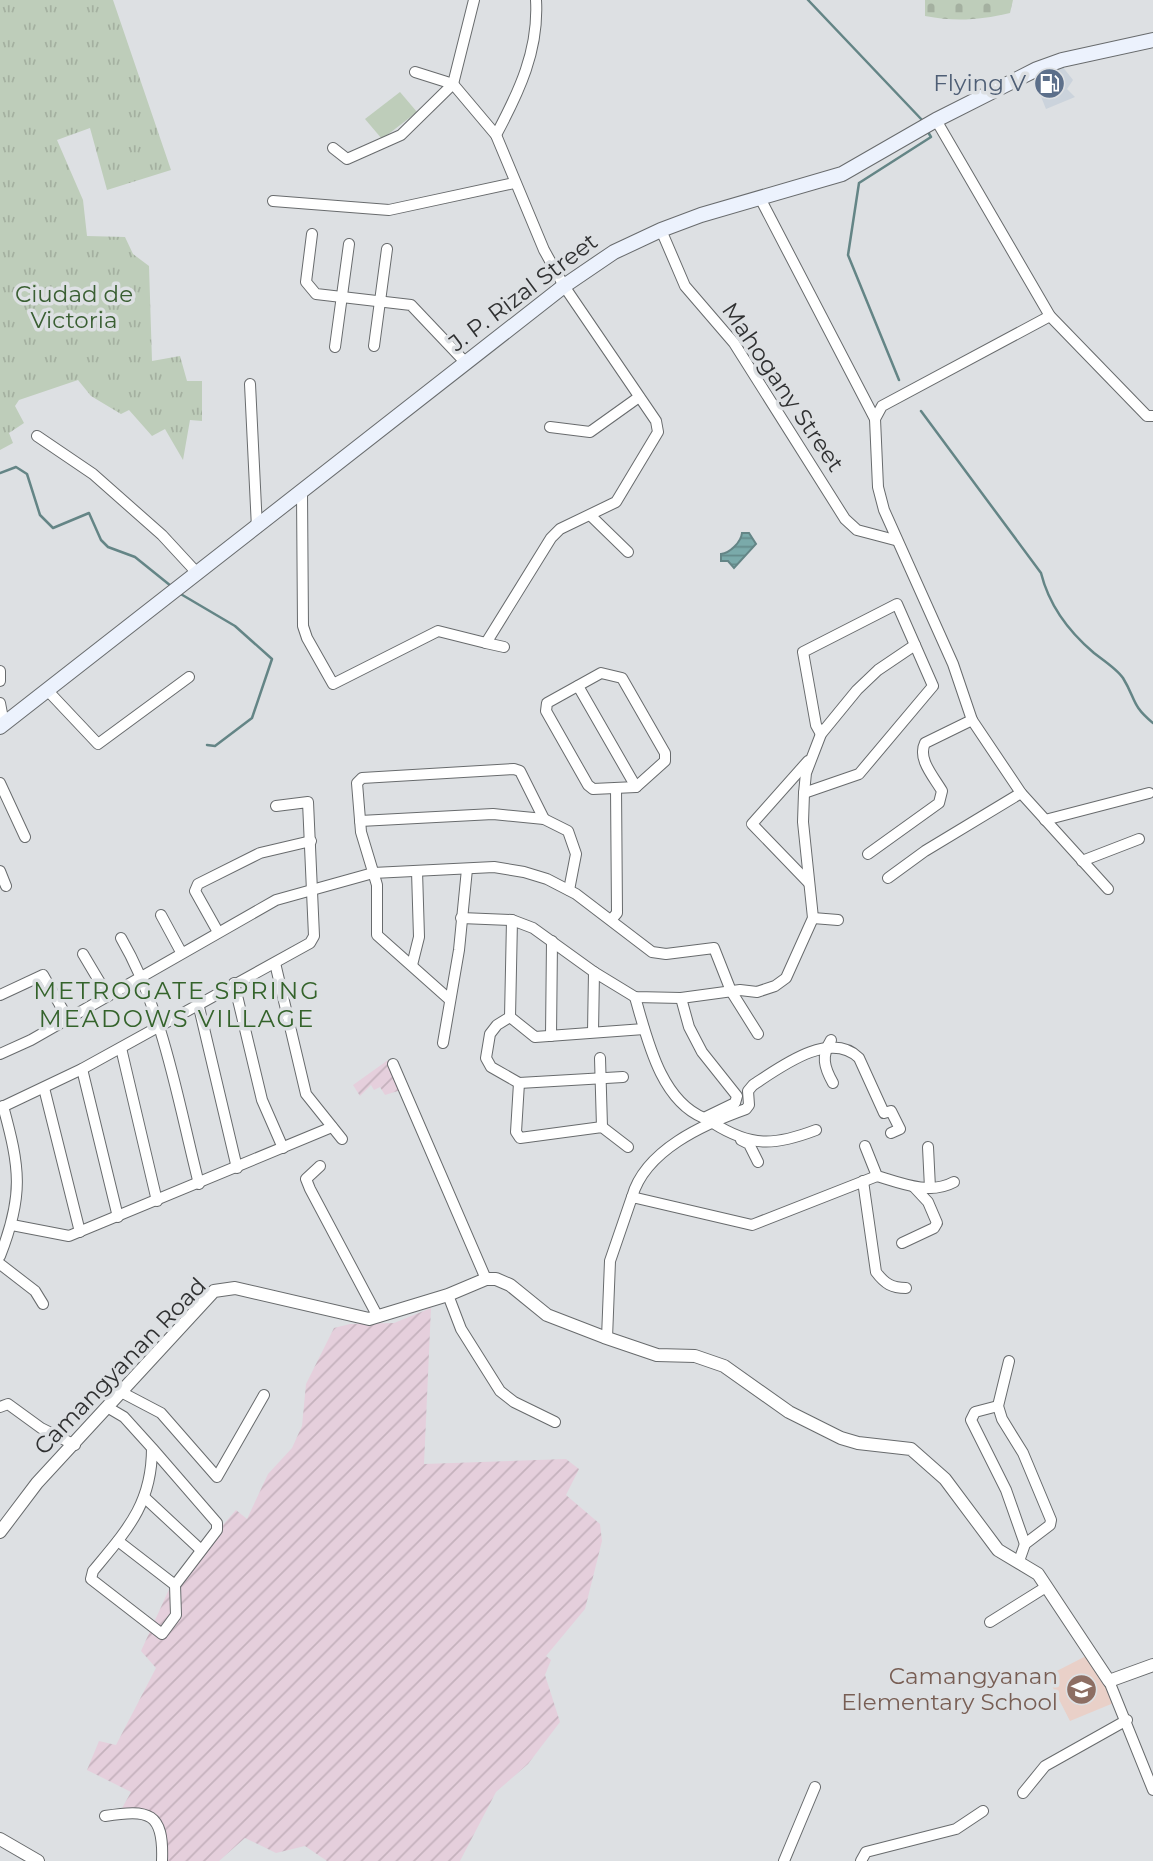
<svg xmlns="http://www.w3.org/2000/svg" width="1153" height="1861" font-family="Montserrat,sans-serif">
	<defs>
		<pattern id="industrial-furrows" width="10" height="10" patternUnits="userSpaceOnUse" patternTransform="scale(1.75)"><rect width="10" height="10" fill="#e5cfdc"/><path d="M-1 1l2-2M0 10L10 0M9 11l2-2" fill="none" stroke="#c5b2bd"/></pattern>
		<pattern id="cemetery-stones" width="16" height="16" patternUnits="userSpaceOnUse" patternTransform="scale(1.75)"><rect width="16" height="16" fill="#becdba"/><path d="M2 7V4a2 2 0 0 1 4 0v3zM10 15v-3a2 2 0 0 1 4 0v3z" fill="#a4b0a0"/></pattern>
		<pattern id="park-tufts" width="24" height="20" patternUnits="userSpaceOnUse" patternTransform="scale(1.75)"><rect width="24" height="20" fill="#becdba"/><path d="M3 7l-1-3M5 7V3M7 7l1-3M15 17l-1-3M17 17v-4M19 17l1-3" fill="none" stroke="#a4b0a0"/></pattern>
		<pattern id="water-rules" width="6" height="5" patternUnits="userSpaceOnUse" patternTransform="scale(1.75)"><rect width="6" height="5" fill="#7aaaaa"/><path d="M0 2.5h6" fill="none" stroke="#648b8b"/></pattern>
	</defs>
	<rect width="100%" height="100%" fill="#dde0e3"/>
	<path fill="#cbd3dc" d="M1062 66 1073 80 1067 89 1075 97 1046 109 1034 79Z"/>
	<g fill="url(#industrial-furrows)">
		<path d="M388 1060 401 1090 385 1095 380 1087 374 1090 371 1085 360 1096 353 1085Z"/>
		<path d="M431 1308 424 1464 566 1459 579 1469 566 1495 600 1524 602 1541 585 1609 546 1656 551 1660 545 1675 560 1722 528 1764 496 1792 460 1861H327L305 1846 276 1853 245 1838 219 1861H166V1831L149 1810H121L131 1792 87 1770 99 1741 116 1745 156 1668 141 1651 171 1585 236 1510 247 1519 268 1474 292 1448 302 1426 306 1384 334 1328 350 1324 394 1323Z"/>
	</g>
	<path fill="#e9d0c8" d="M1088 1655 1116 1702 1070 1721 1047 1676Z"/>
	<path fill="#becdba" d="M400 92 417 112 382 139 365 119Z"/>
	<path fill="url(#cemetery-stones)" d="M925 0H1013L1010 13C980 20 956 22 925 16Z"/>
	<path fill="url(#park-tufts)" d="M0 0H113L171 170 107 190 90 128 57 140 83 200 87 236 125 237 133 254 149 266 152 361 180 356 187 381H202V421L190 420 183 460 165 429 152 436 129 410 121 414 91 396 78 380 19 400 15 406 24 423 9 433 13 443 0 450Z"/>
	<path fill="url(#water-rules)" stroke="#648586" stroke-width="2" d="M742 533H749L756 544 734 568 728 561H721V554C730 553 741 542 742 533Z"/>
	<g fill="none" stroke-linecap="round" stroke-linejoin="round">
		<g stroke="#648586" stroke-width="2.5">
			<path d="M808 0 923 121"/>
			<path d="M899 380 848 255 859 183 931 137 928 132"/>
			<path d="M921 411 1041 573C1049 605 1068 631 1094 653 1103 660 1117 669 1123 678 1136 699 1131 705 1153 723"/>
			<path d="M0 473 16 467 27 474 40 515 53 528 89 513 101 540 108 547 135 557 171 586"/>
			<path d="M179 593 235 626 272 659 252 718 215 746 207 745"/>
		</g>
		<defs>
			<g id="minor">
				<path d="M936 120 1050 316 1147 416H1153"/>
				<path d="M496 135C519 92 539 50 536 0"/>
				<path d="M333 148 347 159 401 135 453 84 474 0"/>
				<path d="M760 198 875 419"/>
				<path d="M273 201 389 210 514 183"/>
				<path d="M661 230 685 286 734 343 845 519 857 530 895 540"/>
				<path d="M312 234 306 282 316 294 411 305 466 363"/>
				<path d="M1050 316 882 406 875 419 878 487 884 510 953 664 972 720 1021 793 1108 889"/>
				<path d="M374 346 387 249"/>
				<path d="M335 347 349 244"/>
				<path d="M250 384 257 528"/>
				<path d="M550 427 590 432 639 397"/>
				<path d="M37 436 93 474 162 535 198 574"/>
				<path d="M302 493 303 626 307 638 333 684 438 631 486 643 551 538 560 529 616 502 658 432 656 421 564 286 544 250 496 135 453 84 415 72"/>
				<path d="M591 516 628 552"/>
				<path d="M486 643 504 647"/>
				<path d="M0 671V681"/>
				<path d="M601 673 622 678 665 753V761L636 787 593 789 588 785 546 711 547 703Z"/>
				<path d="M578 686 636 787"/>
				<path d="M48 691 98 744 189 677"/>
				<path d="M0 703 4 724"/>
				<path d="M808 761 752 824 808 882"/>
				<path d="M0 783 25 837"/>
				<path d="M804 793 859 774 933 686 897 604 803 652 816 725 821 734"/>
				<path d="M1045 820 1149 793"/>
				<path d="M360 821 493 814 544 819 568 831 576 854 569 890"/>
				<path d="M868 854 939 803 942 791C934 777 917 759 925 743L972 720"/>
				<path d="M1082 861 1139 839"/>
				<path d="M0 871 6 886"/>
				<path d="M888 878 925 851 1021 793"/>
				<path d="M161 915 181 952"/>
				<path d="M461 918 512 920 533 928 594 972 635 997 681 998 740 990 757 992 775 986 786 978 813 918 803 822 804 793 806 773 821 734 857 690 878 670 915 645"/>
				<path d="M813 918 838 920"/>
				<path d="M512 920 510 1017 535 1037 644 1029"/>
				<path d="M611 920 617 913 616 788"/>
				<path d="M218 932 195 891 198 884 260 853 311 841"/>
				<path d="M121 938C164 1012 178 1102 199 1184"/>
				<path d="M83 954 108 996"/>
				<path d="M275 963 306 1094 342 1139"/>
				<path d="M412 965 419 937 417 871"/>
				<path d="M234 983 262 1100 283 1148"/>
				<path d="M0 995 43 975 68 1019"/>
				<path d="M635 997C647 1038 660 1100 704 1118L735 1103 737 1096 702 1052 689 1027 681 998"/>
				<path d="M450 1000 377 935V885L361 832 357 783 362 778 514 769 520 771 544 819"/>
				<path d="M198 1003 237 1168"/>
				<path d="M510 1017 497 1025 490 1034 486 1058 491 1067 519 1083 623 1077"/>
				<path d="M593 1032 594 972"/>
				<path d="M551 1036 552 941"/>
				<path d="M831 1040C821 1056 824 1067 833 1083"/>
				<path d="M443 1043 459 950 467 869"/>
				<path d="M121 1048 157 1201"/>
				<path d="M0 1054 31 1040 276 900 373 873 494 867 524 872 547 879 576 894 652 952 666 954 714 948 731 991 758 1034"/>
				<path d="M600 1058 602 1127"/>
				<path d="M393 1064 486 1279"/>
				<path d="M82 1069 118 1217"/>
				<path d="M519 1083 516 1132 520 1138 602 1127 628 1147"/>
				<path d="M44 1088 80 1232"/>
				<path d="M0 1108 82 1069 310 943 314 936 308 802 276 806"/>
				<path d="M713 1123C751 1147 774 1146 816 1130"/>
				<path d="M741 1140 749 1144 758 1162"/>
				<path d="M865 1146 877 1176C903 1184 930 1195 954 1182"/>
				<path d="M928 1147 930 1188"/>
				<path d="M320 1166 306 1179 310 1189 378 1317"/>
				<path d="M863 1181 876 1272C885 1284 892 1288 906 1288"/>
				<path d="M632 1197C645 1150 704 1124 746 1109L749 1105 748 1091 753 1085C779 1068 830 1029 859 1058L884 1113 891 1111 900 1129 891 1133"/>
				<path d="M12 1225 69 1236 332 1127"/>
				<path d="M902 1243 934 1228 937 1223 928 1202 914 1187"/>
				<path d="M0 1256C24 1195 20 1168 3 1106"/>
				<path d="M0 1264 35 1291 43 1304"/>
				<path d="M448 1295 461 1329 500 1391 514 1402 555 1422"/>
				<path d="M607 1338 610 1261 632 1197 752 1225 877 1176"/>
				<path d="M1009 1361 998 1406 1002 1419 1023 1453 1051 1520 1050 1525 1025 1544 1019 1561"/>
				<path d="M121 1392 161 1413 217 1477 264 1395"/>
				<path d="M998 1406 975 1412 971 1420 1006 1490 1025 1544"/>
				<path d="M0 1407 8 1404 41 1428 75 1445"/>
				<path d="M107 1407 124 1417 152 1448C152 1504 127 1530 93 1571L91 1579 162 1634 176 1615 175 1585 217 1530V1523L152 1448"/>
				<path d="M144 1497 201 1550"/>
				<path d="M118 1541 175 1585"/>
				<path d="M990 1622 1046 1587"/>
				<path d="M1109 1681 1153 1790"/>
				<path d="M1023 1793 1045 1766 1127 1720"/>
				<path d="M105 1816C149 1809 164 1812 162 1861"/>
				<path d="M784 1861 815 1787"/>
				<path d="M861 1861 866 1852 956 1829 983 1811"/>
			</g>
			<g id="tertiary">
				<path d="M0 1532 37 1483 214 1291 235 1288 369 1319 448 1295 486 1279H496L510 1285 547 1315 604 1337 657 1355 695 1356 724 1366 789 1412 841 1438 858 1443 911 1449 945 1479 998 1550 1038 1574 1109 1681 1153 1665"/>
				<path d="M0 1839 38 1861"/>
			</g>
			<path id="secondary" d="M0 727 564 286 614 252 661 230 701 215 842 174 936 120 1037 69 1062 60 1153 40"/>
		</defs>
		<use href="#minor" stroke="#686b6d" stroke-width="12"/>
		<use href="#tertiary" stroke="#686b6d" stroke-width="14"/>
		<use href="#secondary" stroke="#686b6d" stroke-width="16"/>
		<use href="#minor" stroke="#fff" stroke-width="10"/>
		<use href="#tertiary" stroke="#fff" stroke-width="12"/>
		<use href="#secondary" stroke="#ecf2fd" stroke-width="14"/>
	</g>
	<defs>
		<symbol id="fuel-disc" viewBox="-11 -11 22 22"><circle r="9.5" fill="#5c6f8a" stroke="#dde0e3"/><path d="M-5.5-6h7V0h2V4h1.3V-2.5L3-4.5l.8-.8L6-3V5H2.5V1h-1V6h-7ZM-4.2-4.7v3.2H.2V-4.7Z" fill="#fff"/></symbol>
		<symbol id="school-disc" viewBox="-11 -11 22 22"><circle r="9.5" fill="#8d6e63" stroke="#dde0e3"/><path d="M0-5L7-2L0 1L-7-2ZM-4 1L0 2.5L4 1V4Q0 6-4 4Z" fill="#fff"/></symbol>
	</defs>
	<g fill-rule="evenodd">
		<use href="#fuel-disc" x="1032" y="66" width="35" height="35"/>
		<use href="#school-disc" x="1064" y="1672" width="35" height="35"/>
	</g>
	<g text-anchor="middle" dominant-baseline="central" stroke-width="7" stroke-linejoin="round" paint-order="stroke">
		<g font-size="23" fill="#4e5e75" stroke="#dde0e3" text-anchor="end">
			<text x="1026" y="83">Flying V</text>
		</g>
		<g font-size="23" fill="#2f3031" stroke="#dde0e3">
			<text transform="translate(523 292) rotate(-37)">J. P. Rizal Street</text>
			<text transform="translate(783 387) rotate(56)">Mahogany Street</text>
			<text transform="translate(120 1366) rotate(-46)">Camangyanan Road</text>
		</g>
		<g font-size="23" fill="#3a5f33" stroke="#dde0e3">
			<text x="74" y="294">Ciudad de<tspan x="74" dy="26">Victoria</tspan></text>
		</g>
		<g font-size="23" fill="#785e54" stroke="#dde0e3" text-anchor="end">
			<text x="1058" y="1676">Camangyanan<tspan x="1058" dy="26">Elementary School</tspan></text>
		</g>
		<g font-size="24" letter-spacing="2" fill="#34632b" stroke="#dde0e3">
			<text x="177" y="990">METROGATE SPRING<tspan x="177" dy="28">MEADOWS VILLAGE</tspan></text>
		</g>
	</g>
</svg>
